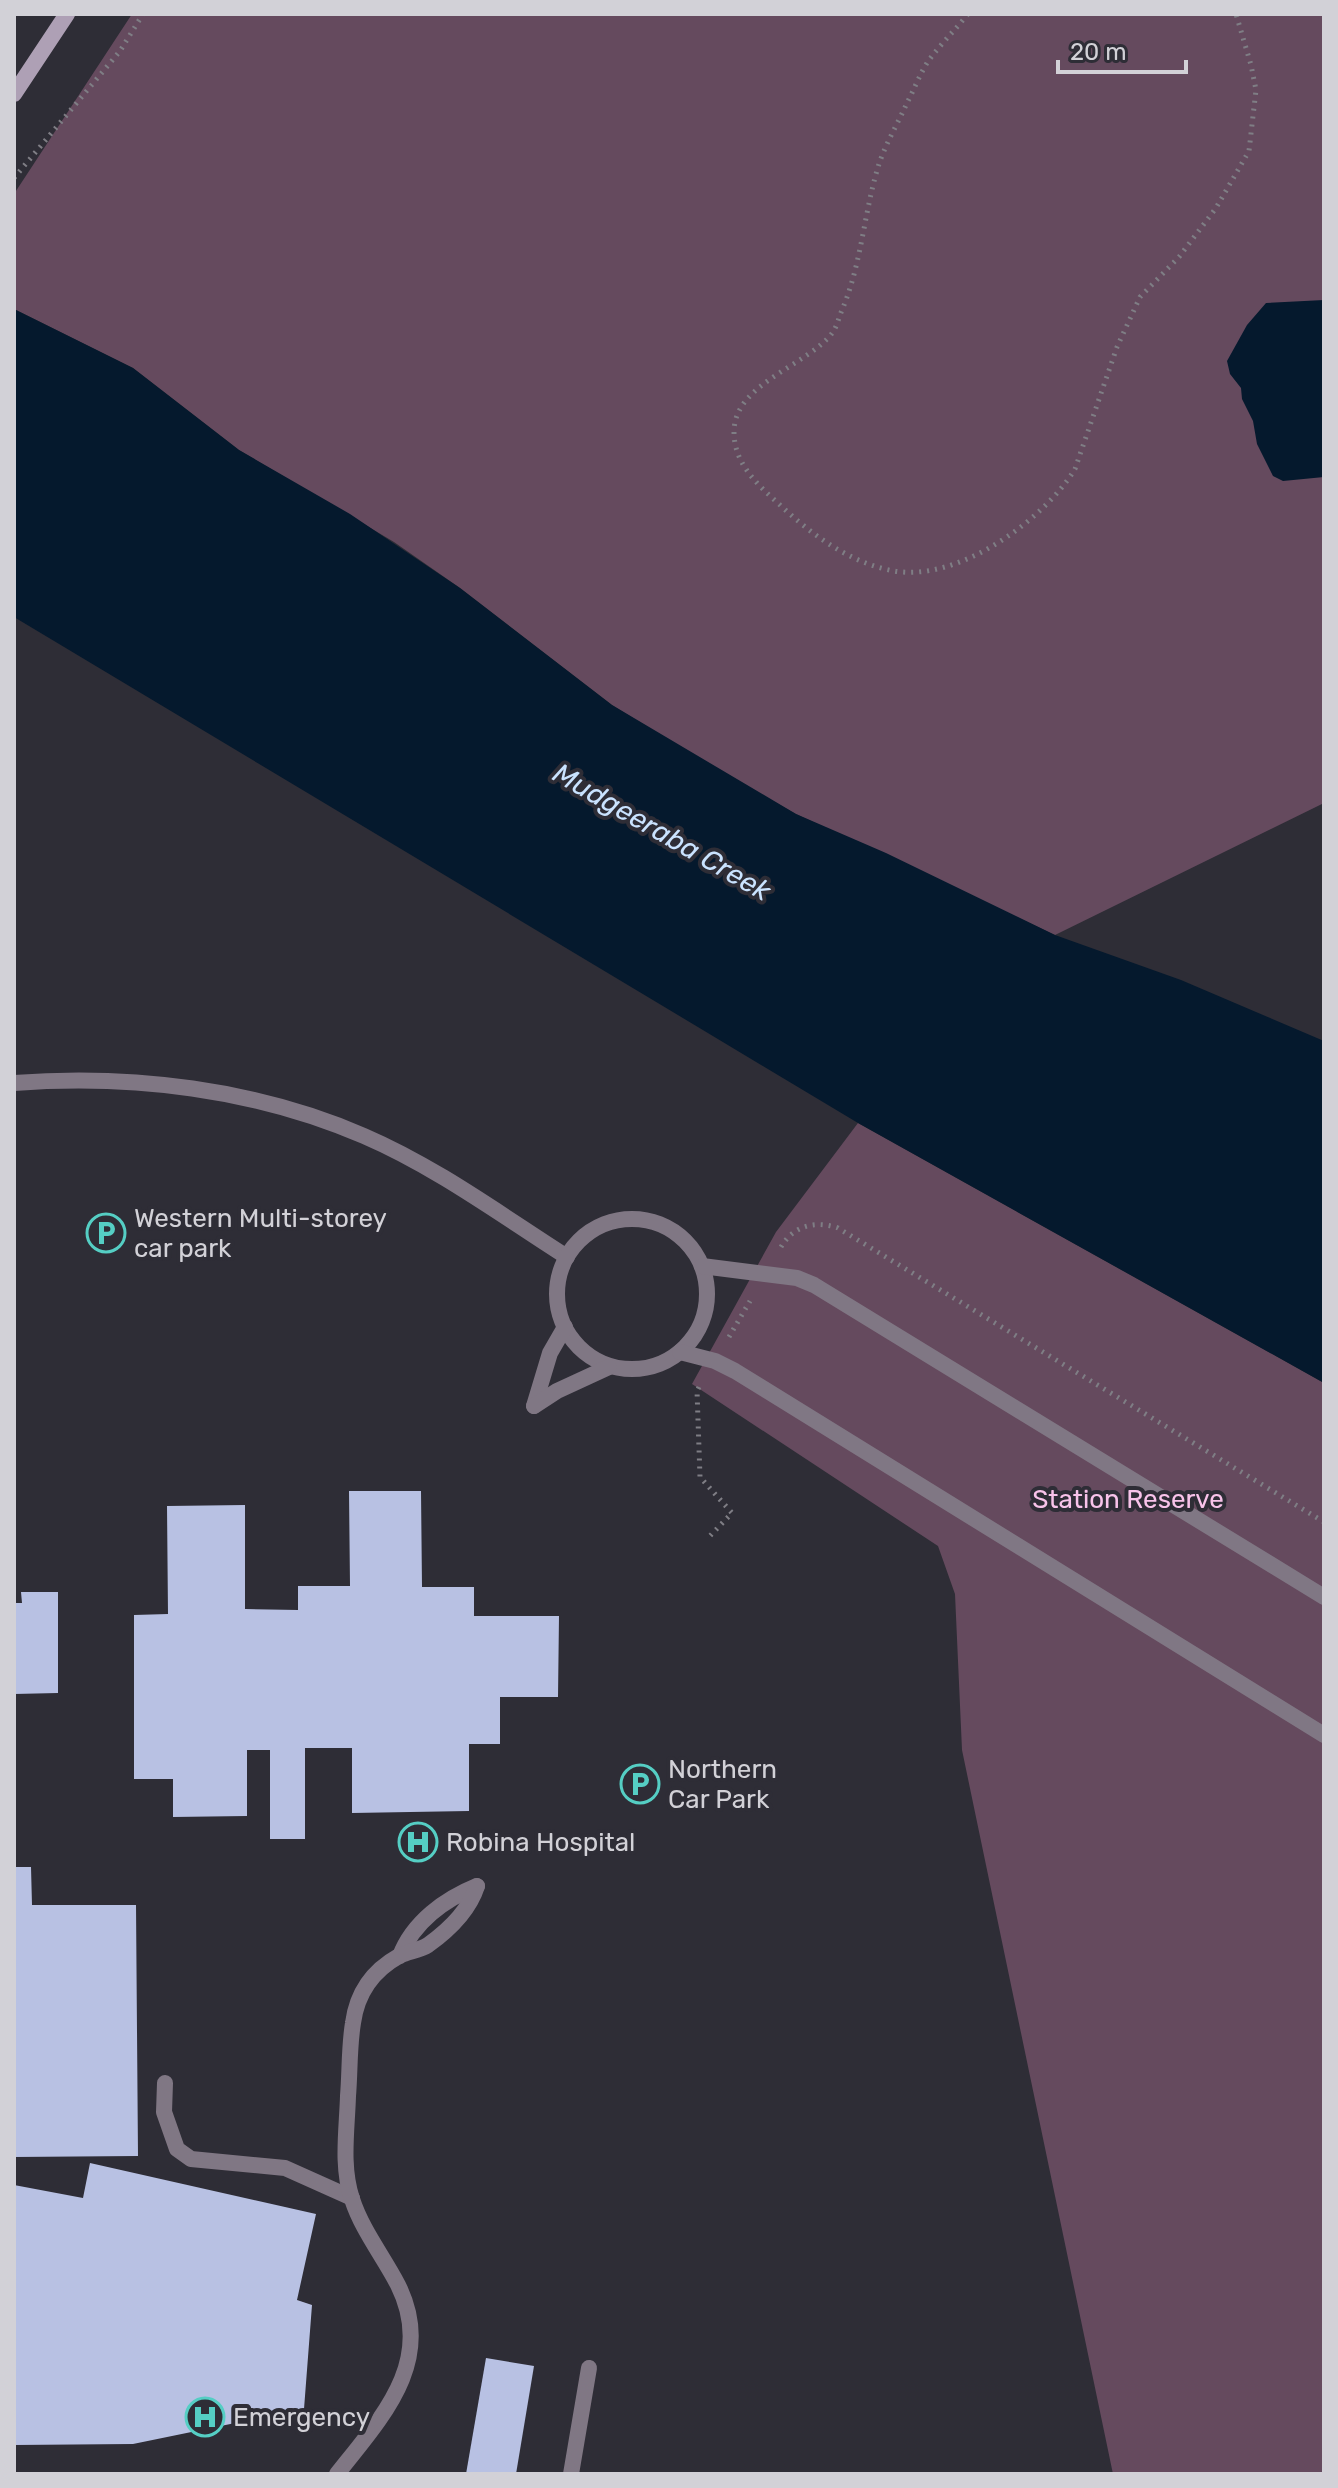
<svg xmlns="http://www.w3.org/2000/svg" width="1338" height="2488" font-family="Rubik,sans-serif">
	<rect width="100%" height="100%" fill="#2e2d36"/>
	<g fill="#654a5e">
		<path d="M132 14H1324V803L1055 935 796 814 704 762 612 705 460 588 394 542 239 450 133 368 14 309V194Z"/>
		<path d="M858 1123 1324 1383V2474H1113L962 1750 955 1594 938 1546 692 1384 776 1232Z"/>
	</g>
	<g fill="#05192d">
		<path d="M1324 300V477L1283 481 1273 476 1257 444 1253 421 1242 399 1241 388 1230 374 1227 361 1247 325 1266 303Z"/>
		<path d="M14 309 133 368 239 450 350 514 460 588 612 705 796 814 886 853 1055 935 1181 980 1324 1041V1383L858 1123 14 617Z"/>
	</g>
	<g fill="#b8c1e3">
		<path d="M349 1491H421L422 1587H474V1616H559L558 1697H500V1744H469V1811L352 1813V1748H305V1839H270V1750H247V1816L173 1817V1779H134V1615L168 1614 167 1506 245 1505V1609L298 1610V1586H350Z"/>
		<path d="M21 1592H58V1693L14 1694V1603H22Z"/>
		<path d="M14 1867H31L32 1905H136L138 2156 14 2157Z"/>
		<path d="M90 2163 316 2214 297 2300 312 2305 304 2409 133 2444 14 2445V2185L83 2198Z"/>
		<path d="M486 2358 534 2366 516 2474H466Z"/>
	</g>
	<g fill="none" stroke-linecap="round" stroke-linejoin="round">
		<g stroke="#7f7e85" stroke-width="5" stroke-dasharray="2 6" stroke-linecap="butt">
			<path d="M968 14C955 30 941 44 929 60 920 73 914 90 907 103 898 123 886 143 879 164 864 211 862 263 842 310 839 317 837 326 833 332 808 366 734 383 734 432 734 464 758 485 780 505 812 535 850 563 894 571 958 582 1043 521 1075 469L1117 347 1140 297 1179 257 1216 208 1249 151 1256 90 1251 65 1236 14"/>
			<path d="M14 178 120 51 143 14"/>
			<path d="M781 1247C793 1226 815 1220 838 1228L1324 1522"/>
			<path d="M729 1337 750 1301"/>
			<path d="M699 1387 697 1391 700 1477 732 1513 708 1538"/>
		</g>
		<g stroke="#807784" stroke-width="16">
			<path d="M14 1083C131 1074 256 1089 364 1136 436 1167 501 1215 567 1257"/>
			<circle cx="632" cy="1294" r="75"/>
			<path d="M702 1266 797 1278 814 1285 1324 1597"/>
			<path d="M680 1352 715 1361 735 1371 1324 1735"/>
			<path d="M534 1406 550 1353 565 1327"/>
			<path d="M534 1406 557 1391 609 1367"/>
			<path d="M400 1956C413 1922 445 1899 477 1886"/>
			<path d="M165 2083 164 2112 177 2149 191 2159 285 2168 352 2198"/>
			<path d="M337 2474C382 2417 436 2361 398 2285 383 2256 362 2230 352 2199 341 2166 347 2130 348 2096 350 2072 349 2047 353 2023 357 1993 372 1971 399 1956 408 1951 419 1951 428 1945 449 1930 469 1911 477 1886"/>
			<path d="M571 2474 589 2368"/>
		</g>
		<path stroke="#aea0b5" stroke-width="16" d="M14 94 67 14"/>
	</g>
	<defs>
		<symbol id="parking-ring" viewBox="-11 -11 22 22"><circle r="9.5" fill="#2e2d36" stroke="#55cec4" stroke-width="1.5"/><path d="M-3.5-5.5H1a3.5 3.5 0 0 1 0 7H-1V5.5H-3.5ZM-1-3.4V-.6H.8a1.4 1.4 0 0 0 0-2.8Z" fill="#55cec4"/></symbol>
		<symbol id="hospital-ring" viewBox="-11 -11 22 22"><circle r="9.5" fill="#2e2d36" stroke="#55cec4" stroke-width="1.5"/><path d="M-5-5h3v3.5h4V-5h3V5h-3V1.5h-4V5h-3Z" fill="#55cec4"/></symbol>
	</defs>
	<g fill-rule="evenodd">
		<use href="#parking-ring" x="84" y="1211" width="44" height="44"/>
		<use href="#parking-ring" x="618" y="1762" width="44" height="44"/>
		<use href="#hospital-ring" x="396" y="1820" width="44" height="44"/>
		<use href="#hospital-ring" x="183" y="2395" width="44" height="44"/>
	</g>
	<g text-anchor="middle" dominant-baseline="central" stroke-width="8" stroke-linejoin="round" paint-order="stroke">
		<g font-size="26" fill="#d2d1d7" stroke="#2e2d36" text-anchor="start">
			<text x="134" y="1218">Western Multi-storey<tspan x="134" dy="30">car park</tspan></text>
			<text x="668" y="1769">Northern<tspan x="668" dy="30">Car Park</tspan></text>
			<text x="446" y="1842">Robina Hospital</text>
			<text x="233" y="2417">Emergency</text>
		</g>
		<g font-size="26" fill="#f8c3ea" stroke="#2e2d36">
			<text x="1128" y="1499">Station Reserve</text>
		</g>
		<g font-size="28" font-style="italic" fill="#cae3ff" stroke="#2e2d36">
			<text transform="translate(662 832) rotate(30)">Mudgeeraba Creek</text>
		</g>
	</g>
	<rect width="1338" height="2488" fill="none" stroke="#d2d1d7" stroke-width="32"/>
	<path d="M1058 60v12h128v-12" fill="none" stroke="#d2d1d7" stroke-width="4"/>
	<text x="1070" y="60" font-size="24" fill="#d2d1d7" stroke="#2e2d36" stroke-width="6" paint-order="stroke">20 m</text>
</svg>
